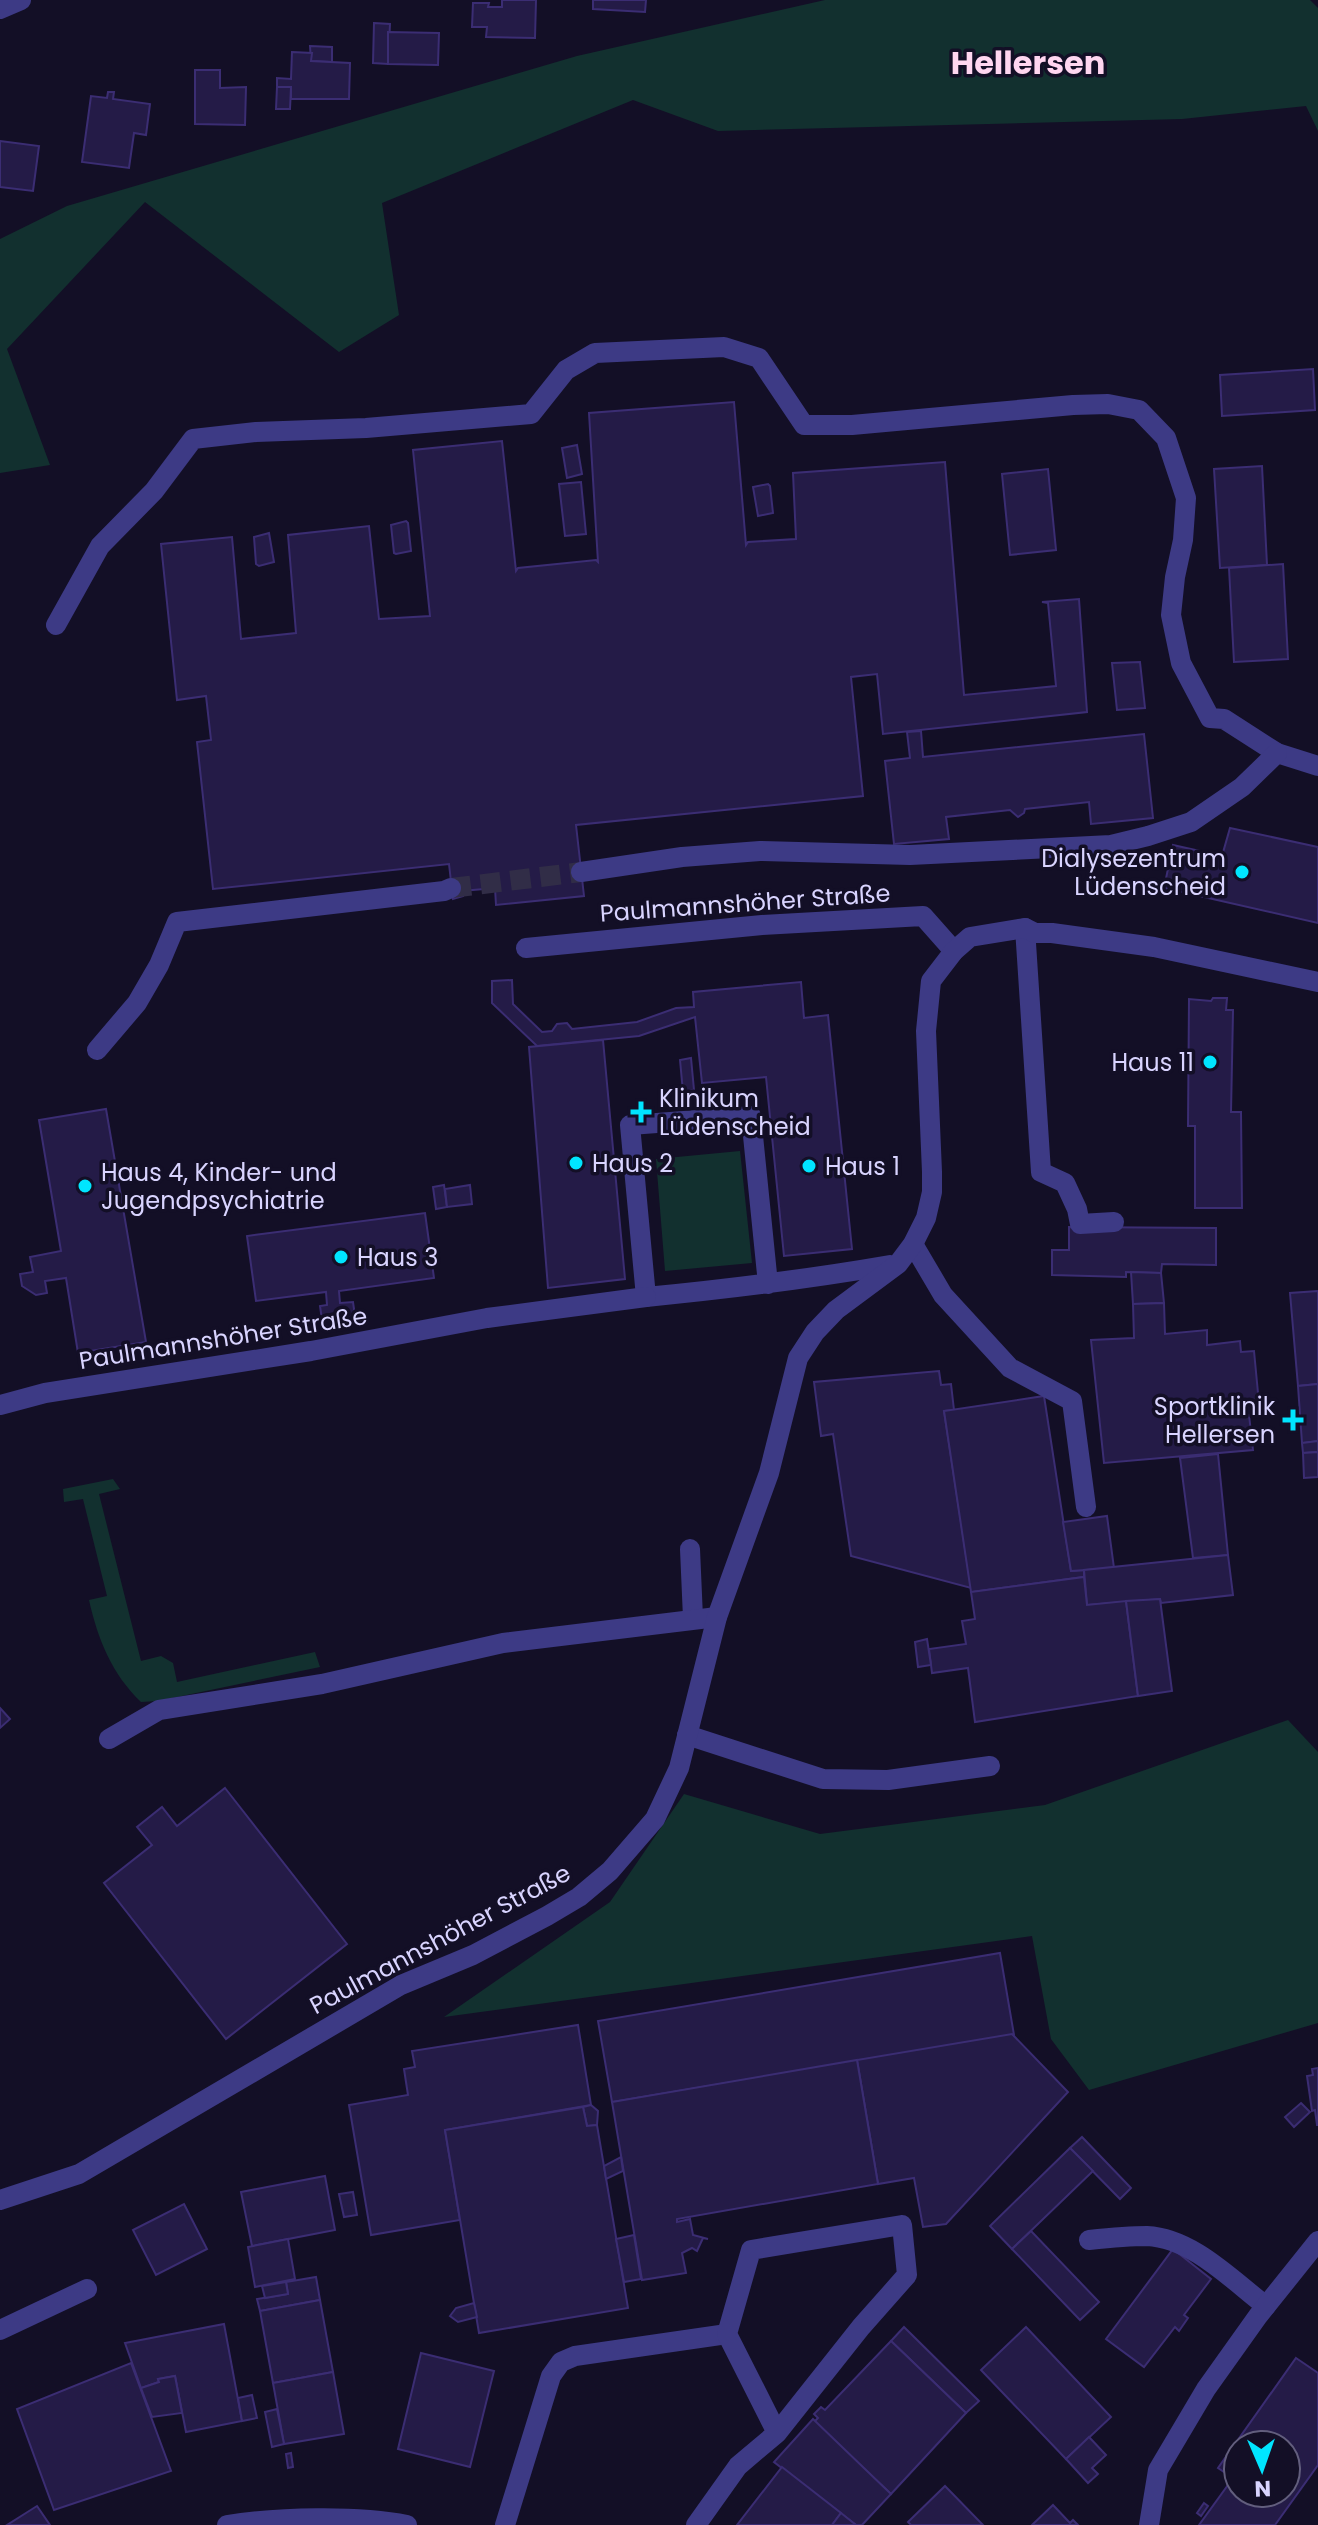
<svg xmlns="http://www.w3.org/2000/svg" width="1318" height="2525" font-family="Poppins,sans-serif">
	<rect width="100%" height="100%" fill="#130f26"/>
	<g fill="#12302f">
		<path d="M825 0H1310L1318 8V131L1306 106 1182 119 718 131 633 100 382 203 399 315 339 352 145 202 7 349 50 465 0 473V239L67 206 577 56Z"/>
		<path d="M740 1151 752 1263 665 1271 656 1159Z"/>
		<path d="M113 1479 120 1489 99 1494 141 1661 161 1656 173 1663 177 1682 315 1652 320 1667 158 1701 141 1702C112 1674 98 1640 89 1600L107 1596 83 1499 64 1502 63 1489Z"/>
		<path d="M1288 1720 1318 1752V2023L1089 2090 1051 2039 1032 1936 444 2017 610 1902 684 1794 820 1834 1045 1805Z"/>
	</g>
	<g fill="#241b47" stroke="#3b2d73" stroke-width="2" fill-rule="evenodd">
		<path d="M502 0H536L535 38 486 37 487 27H472L473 3H489L488 7H502Z"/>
		<path d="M593 0H646L645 12 593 9Z"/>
		<path d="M374 23 390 24 388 64 373 63Z"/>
		<path d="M388 32 439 33 438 65 388 64Z"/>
		<path d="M310 46 332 47V62L311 61Z"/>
		<path d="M292 52 312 53 311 61 350 63 349 99H291V87H277V78L291 79Z"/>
		<path d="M195 70H220V88L246 87 245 125 195 124Z"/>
		<path d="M277 87H291L290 109H276Z"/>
		<path d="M108 92H114L113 99 150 104 146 135 134 133 129 168 82 162 91 96 107 98Z"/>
		<path d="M0 141 39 146 33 191 0 187Z"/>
		<path d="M1313 369 1315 410 1222 416 1220 375Z"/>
		<path d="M734 402 746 545 748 542 796 539 793 473 945 462 964 695 1056 686 1048 603 1042 602 1079 599 1087 712 883 734 877 674 851 677 863 796 576 825 584 896 496 905 495 888 462 891 463 896 453 899 449 864 213 889 197 742 211 740 206 696 177 700 161 544 232 537 241 639 296 633 288 535 369 526 379 619 430 616 413 450 502 441 516 571 518 568 596 560 598 562 589 413Z"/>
		<path d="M577 445 582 474 567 478 562 448Z"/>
		<path d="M1262 466 1267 565 1220 568 1214 469Z"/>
		<path d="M1048 469 1056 550 1010 555 1002 474Z"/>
		<path d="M581 482 586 534 565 536 559 484Z"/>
		<path d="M768 484 770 486 773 513 758 516 753 487Z"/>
		<path d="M406 521 408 523 411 551 396 554 394 553 391 525Z"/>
		<path d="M269 533 274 562 259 566 256 564 254 537Z"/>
		<path d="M1283 564 1288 659 1234 662 1229 568Z"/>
		<path d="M1140 662 1145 708 1117 710 1112 663Z"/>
		<path d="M921 731 923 757 1144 734 1153 818 1091 824 1089 802 1025 809 1024 813 1018 817 1010 810 946 817 949 839 894 844 885 761 910 758 907 732Z"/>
		<path d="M1230 828 1318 847V923L1164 888 1173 845 1222 856Z"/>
		<path d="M512 980 513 1004 542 1032 552 1031 557 1024 567 1023 572 1029 637 1022 676 1008 694 1007 693 992 801 982 804 1018 828 1015 852 1249 784 1256 766 1077 702 1083 695 1017 639 1036 537 1046 492 1003V981Z"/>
		<path d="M1213 998H1227L1226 1010H1233V1012L1231 1112H1241V1113L1242 1208H1195V1126H1188L1189 999 1211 1001Z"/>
		<path d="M603 1040 625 1279 548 1288 529 1047Z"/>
		<path d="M691 1058 694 1090 683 1092 680 1060Z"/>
		<path d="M106 1109 146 1342 78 1353 66 1278 45 1281 47 1293 36 1295 22 1286 20 1274 33 1272 30 1257 61 1251 39 1120Z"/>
		<path d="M444 1185 447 1207 436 1209 433 1187Z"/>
		<path d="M470 1185 472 1204 447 1207 445 1189Z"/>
		<path d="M425 1213 434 1278 339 1291 340 1303 353 1302 355 1316 322 1320 320 1306 327 1305 326 1292 256 1301 247 1236Z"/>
		<path d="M1069 1227 1216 1228V1265L1162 1264 1161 1273 1126 1272V1277L1052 1275V1250H1069Z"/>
		<path d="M1131 1272 1161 1273 1164 1303 1133 1304Z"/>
		<path d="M1318 1291V1384L1298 1386 1290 1293Z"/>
		<path d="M1164 1303 1165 1334 1207 1330V1345L1240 1341 1241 1352 1254 1351 1260 1414 1249 1415 1253 1450 1104 1463 1091 1340 1134 1338 1133 1304Z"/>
		<path d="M939 1371 941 1385 951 1384 954 1410 944 1411 971 1588 851 1556 833 1434 821 1436 814 1382Z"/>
		<path d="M1318 1384V1441L1302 1443 1298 1386Z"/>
		<path d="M1044 1396 1071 1571 1084 1570V1577L971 1592 944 1411Z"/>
		<path d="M1318 1441V1452L1303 1453 1302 1443Z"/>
		<path d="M1318 1452V1477L1304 1478 1303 1453Z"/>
		<path d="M1218 1454 1228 1555 1193 1558 1180 1458Z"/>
		<path d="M1107 1516 1114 1568 1071 1571 1063 1522Z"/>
		<path d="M1228 1555 1233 1595 1161 1603 1160 1599 1087 1605 1084 1570Z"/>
		<path d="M1084 1577 1087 1605 1126 1601 1138 1696 975 1722 968 1668 932 1673 929 1649 966 1644 962 1621 975 1619 971 1592Z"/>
		<path d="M1160 1599 1172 1691 1138 1696 1126 1601Z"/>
		<path d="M927 1639 931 1665 918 1667 915 1642Z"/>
		<path d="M0 1708 10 1719 0 1728Z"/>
		<path d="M225 1788 347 1944 226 2039 104 1883 152 1845 137 1827 162 1807 177 1826Z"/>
		<path d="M1000 1953 1014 2035 612 2102 598 2021Z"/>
		<path d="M578 2025 591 2105 445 2130 460 2220 371 2235 349 2105 408 2095 404 2069 415 2067 412 2051Z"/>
		<path d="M1012 2034 1068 2092 946 2224 923 2227 914 2178 878 2184 857 2060Z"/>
		<path d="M857 2060 878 2184 677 2219V2222L690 2219 693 2235 708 2239 703 2238 697 2251 692 2248 682 2253 686 2273 642 2280 612 2102Z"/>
		<path d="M1318 2068V2125H1317L1315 2110 1312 2111 1307 2076 1313 2075 1312 2069Z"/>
		<path d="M1301 2103 1310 2112 1294 2127 1285 2117Z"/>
		<path d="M591 2105 598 2111 597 2125 587 2126 583 2107Z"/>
		<path d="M583 2107 587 2126 597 2125 628 2308 479 2333 445 2130Z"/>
		<path d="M1082 2137 1131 2188 1120 2199 1070 2148Z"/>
		<path d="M1070 2148 1093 2171 1012 2249 990 2226Z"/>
		<path d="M621 2157 623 2171 606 2179 604 2166Z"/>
		<path d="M325 2176 335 2230 252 2246 241 2192Z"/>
		<path d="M353 2192 357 2215 344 2217 339 2194Z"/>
		<path d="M184 2204 207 2249 156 2275 133 2230Z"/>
		<path d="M1031 2231 1099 2302 1080 2320 1012 2249Z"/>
		<path d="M634 2235 641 2279 624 2282 616 2239Z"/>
		<path d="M288 2239 295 2279 255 2287 248 2247Z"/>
		<path d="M1173 2249 1211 2279 1184 2315 1188 2318 1179 2331 1175 2327 1144 2367 1106 2339Z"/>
		<path d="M316 2277 320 2300 260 2311 257 2299 288 2294 286 2282Z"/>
		<path d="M286 2282 288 2294 265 2298 262 2286Z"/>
		<path d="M320 2300 333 2372 273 2383 260 2311Z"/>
		<path d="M474 2303 477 2317 458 2322 450 2316 456 2308Z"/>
		<path d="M224 2324 242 2421 186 2432 175 2376 158 2379 159 2382 141 2388 125 2343Z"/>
		<path d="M904 2327 979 2401 966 2413 891 2341Z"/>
		<path d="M1026 2327 1111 2417 1066 2459 981 2370Z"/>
		<path d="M891 2341 966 2413 891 2494 814 2422 818 2418 814 2414 821 2407 825 2410Z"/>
		<path d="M421 2353 494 2371 470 2467 398 2449Z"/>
		<path d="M1296 2358 1318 2373V2465L1275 2525H1199L1233 2478 1218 2468ZM1238 2445H1286V2493H1238Z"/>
		<path d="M131 2363 171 2471 54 2510 17 2409Z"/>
		<path d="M333 2372 344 2434 284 2444 273 2383Z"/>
		<path d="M175 2376 182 2413 152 2417 141 2388 159 2382 158 2379Z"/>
		<path d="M252 2395 257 2418 242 2421 238 2398Z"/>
		<path d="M277 2409 284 2444 272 2447 265 2412Z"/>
		<path d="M813 2419 891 2494 862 2525H856L774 2462Z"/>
		<path d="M1089 2437 1106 2455 1092 2468 1098 2474 1088 2483 1066 2459Z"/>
		<path d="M291 2453 293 2467 288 2468 286 2454Z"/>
		<path d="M782 2467 841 2513 832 2525H737Z"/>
		<path d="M945 2486 983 2525H911L908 2522Z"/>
		<path d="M1204 2503 1208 2506 1201 2516 1197 2513Z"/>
		<path d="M1053 2505 1070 2523 1073 2520 1078 2525H1032Z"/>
		<path d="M37 2506 50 2525H7Z"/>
		<path d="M841 2513 856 2525H832Z"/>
	</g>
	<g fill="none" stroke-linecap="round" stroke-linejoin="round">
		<path stroke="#312d47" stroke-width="20" stroke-dasharray="20 10" stroke-linecap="butt" d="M451 888 581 872"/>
		<g stroke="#3d3a85" stroke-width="20">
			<path d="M0 9 21 0"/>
			<path d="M56 625 100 546 154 491 193 439 256 432 366 428 531 414 566 370 595 353 724 347 759 358 804 425H852L1073 405 1108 404 1139 410 1166 438 1186 498 1183 540 1175 577 1171 615 1181 663 1210 718 1224 719 1277 753 1318 766"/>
			<path d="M581 872 682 857 760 851 910 855 1111 845 1148 836 1191 822 1242 787 1277 753"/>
			<path d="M1025 928 1041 1172 1065 1183 1077 1209 1080 1224 1114 1222"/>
			<path d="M526 948 762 925 923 916 954 951"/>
			<path d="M97 1050 137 1003 159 965 177 922 444 891 451 888"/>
			<path d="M913 1244 943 1295 1010 1368 1072 1401 1086 1507"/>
			<path d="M768 1284 751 1116 630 1125 646 1297C728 1289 809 1279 890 1265"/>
			<path d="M0 1405 45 1393 311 1351 487 1318 646 1297"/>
			<path d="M690 1549 693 1618"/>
			<path d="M687 1735 823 1779 888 1780 990 1766"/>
			<path d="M109 1739 159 1710 322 1684 503 1643 717 1617"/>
			<path d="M0 2200 79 2174 401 1985 473 1955 547 1916 579 1897 610 1871 655 1819 679 1768 717 1617 769 1473 798 1358 815 1332 836 1310 898 1264 913 1244 926 1218 932 1192V1172L926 1031 931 981 954 951 970 937 1025 928 1035 933H1052L1154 947 1318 982"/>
			<path d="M1089 2240C1108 2238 1128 2236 1147 2236 1192 2238 1232 2280 1266 2306"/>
			<path d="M0 2330 87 2289"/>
			<path d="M227 2525C277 2517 358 2515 407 2525"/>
			<path d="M505 2525 551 2376 561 2362 575 2356 727 2334"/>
			<path d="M696 2525 738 2466 777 2433 861 2327 907 2275 902 2225 751 2250 727 2334 777 2433"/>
			<path d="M1149 2525 1158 2470 1206 2389 1258 2316 1318 2241"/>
		</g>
	</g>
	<g fill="#00e5ff" stroke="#130f26" stroke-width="3">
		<circle cx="1242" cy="872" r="8"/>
		<circle cx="1210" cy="1062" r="8"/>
		<path d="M637 1100h8v8h8v8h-8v8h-8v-8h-8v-8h8z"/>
		<circle cx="576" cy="1163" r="8"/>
		<circle cx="809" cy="1166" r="8"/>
		<circle cx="85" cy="1186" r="8"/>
		<circle cx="341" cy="1257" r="8"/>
		<path d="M1289 1408h8v8h8v8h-8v8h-8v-8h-8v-8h8z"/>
	</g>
	<g text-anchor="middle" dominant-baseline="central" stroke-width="7" stroke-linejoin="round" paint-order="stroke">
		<g font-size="24" fill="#d9d4ff" stroke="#130f26" text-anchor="start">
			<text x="1226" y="858" text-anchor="end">Dialysezentrum<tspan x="1226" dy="28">Lüdenscheid</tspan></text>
			<text x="1194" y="1062" text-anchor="end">Haus 11</text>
			<text x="659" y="1098">Klinikum<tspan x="659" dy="28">Lüdenscheid</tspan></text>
			<text x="592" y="1163">Haus 2</text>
			<text x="825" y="1166">Haus 1</text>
			<text x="101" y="1172">Haus 4, Kinder- und<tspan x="101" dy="28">Jugendpsychiatrie</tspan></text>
			<text x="357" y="1257">Haus 3</text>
			<text x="1275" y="1406" text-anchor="end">Sportklinik<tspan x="1275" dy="28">Hellersen</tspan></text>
		</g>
		<g font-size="24" fill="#d9d4ff" stroke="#130f26">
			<text transform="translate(745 903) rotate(-4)">Paulmannshöher Straße</text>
			<text transform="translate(223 1338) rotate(-9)">Paulmannshöher Straße</text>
			<text transform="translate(440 1939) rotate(-28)">Paulmannshöher Straße</text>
		</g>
		<g font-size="32" font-weight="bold" fill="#ffd6f0" stroke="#130f26">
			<text x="1028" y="62">Hellersen</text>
		</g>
	</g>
	<g transform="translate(1262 2469) rotate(178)"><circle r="38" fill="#130f26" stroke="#625e7d" stroke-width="2"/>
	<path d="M0-6L14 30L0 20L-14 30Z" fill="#00e5ff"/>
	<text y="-12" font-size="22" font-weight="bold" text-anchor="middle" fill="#d9d4ff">N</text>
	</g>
</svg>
